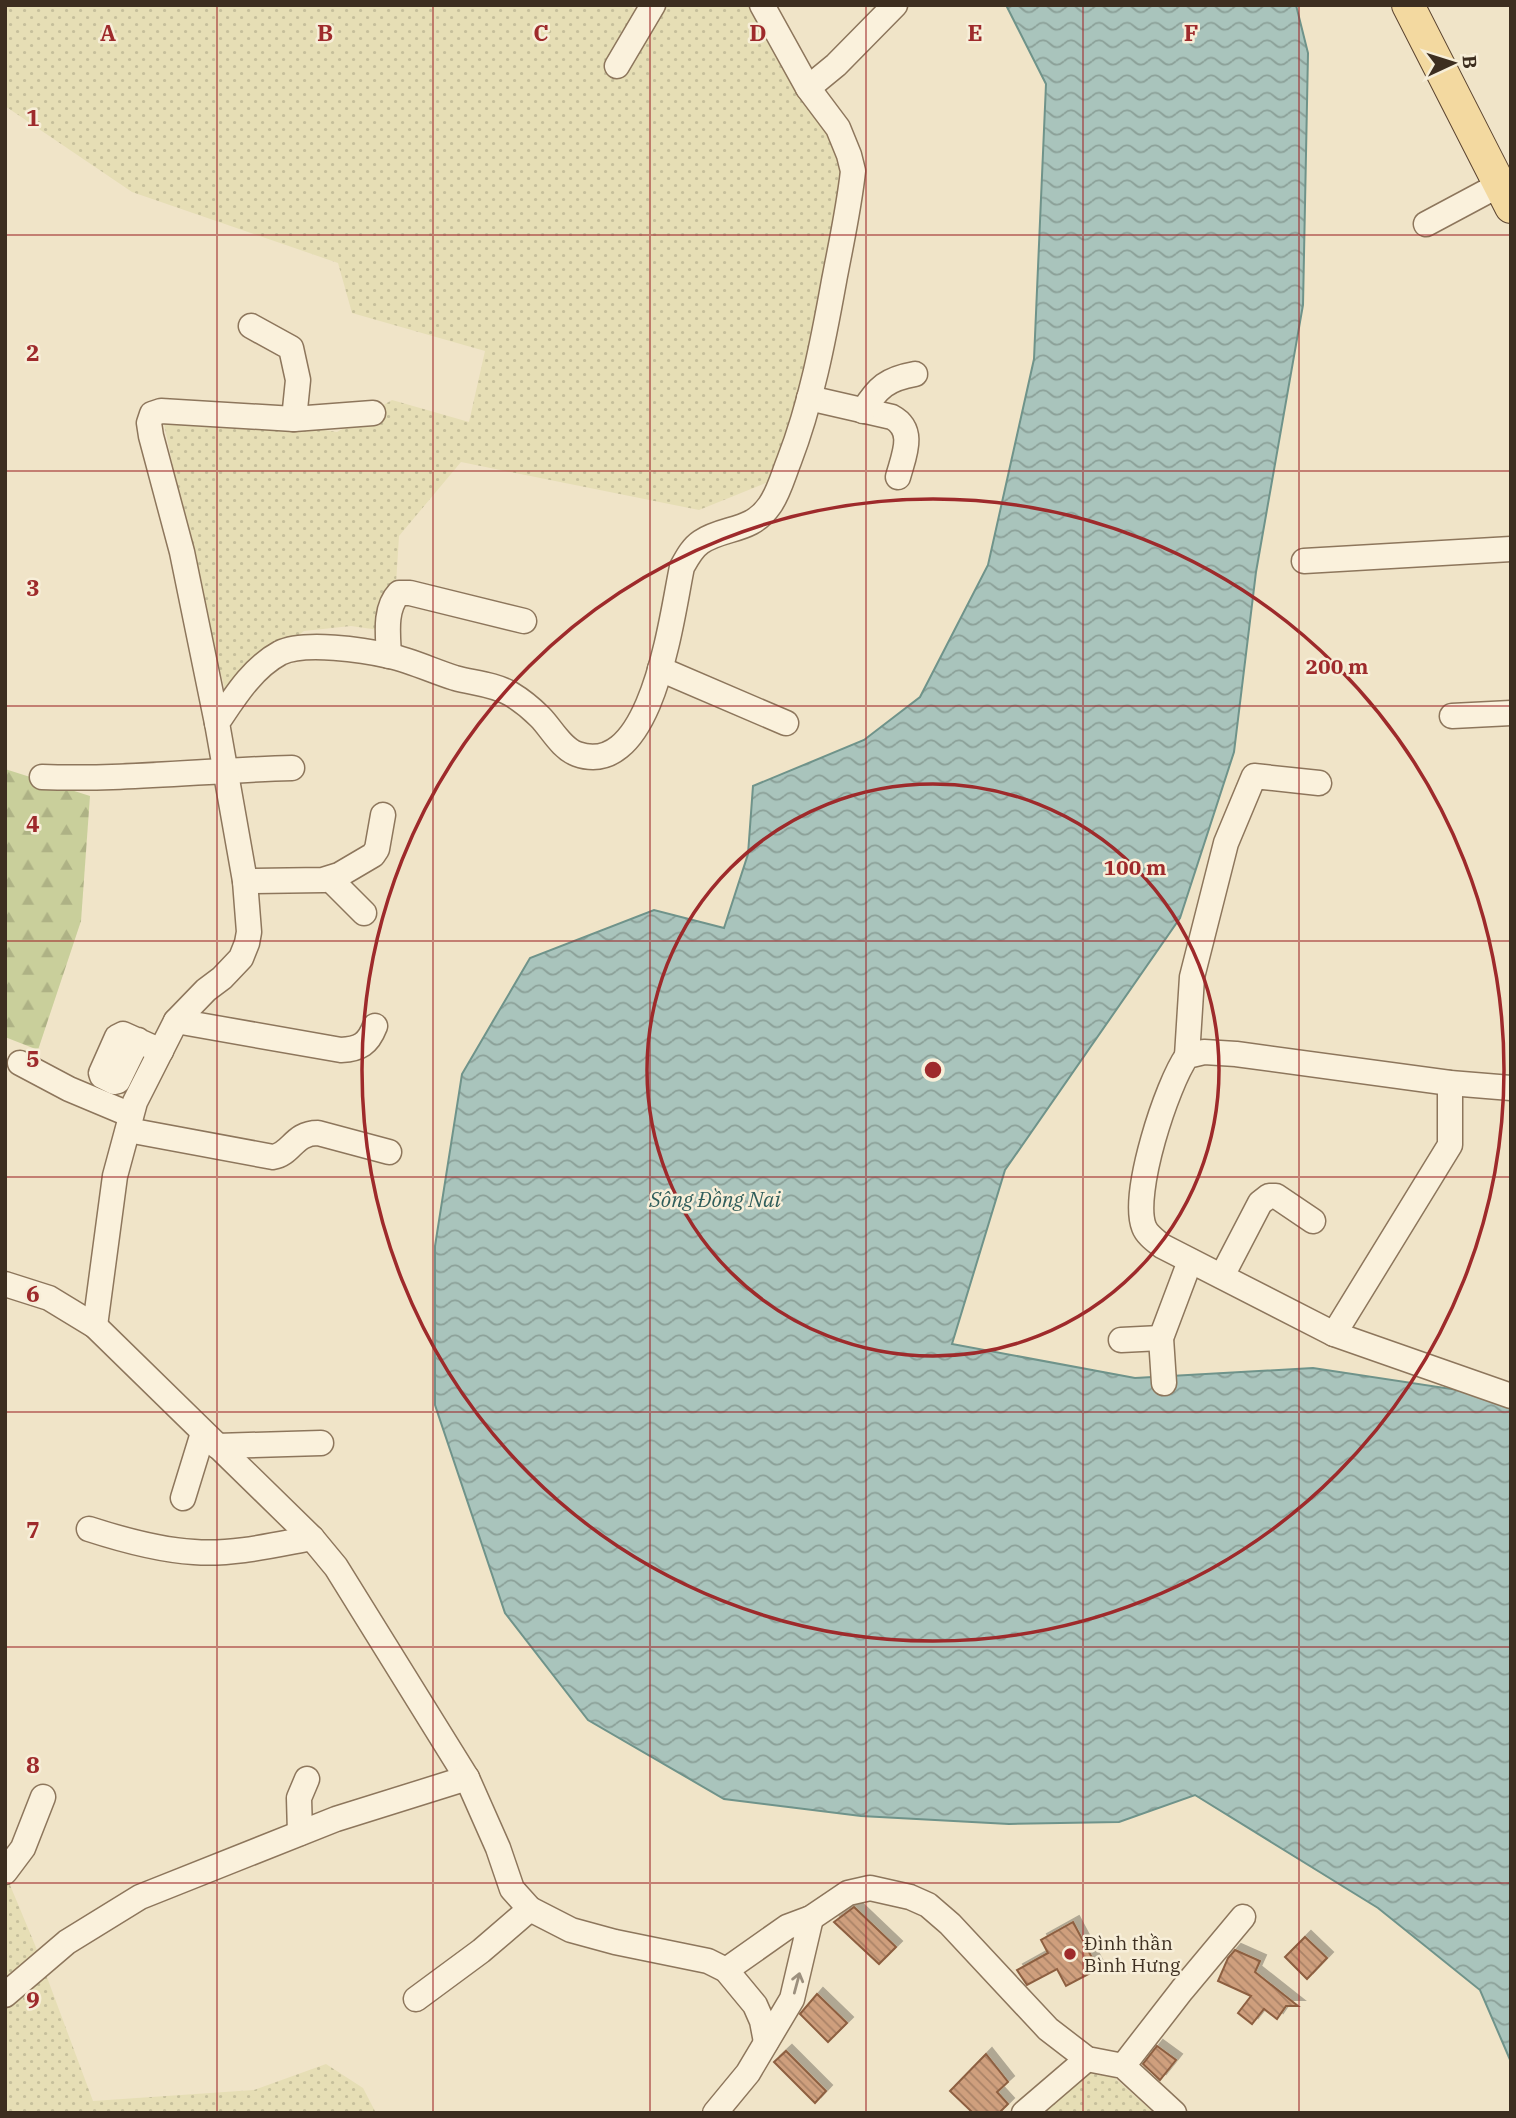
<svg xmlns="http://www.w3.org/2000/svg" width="1516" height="2118" font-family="'IBM Plex Serif',serif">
	<defs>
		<pattern id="farmland-dots" width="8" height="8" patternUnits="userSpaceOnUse" patternTransform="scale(1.75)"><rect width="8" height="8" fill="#e6deb5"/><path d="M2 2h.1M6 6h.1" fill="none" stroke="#c6bf9b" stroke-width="1.8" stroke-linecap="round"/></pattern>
		<pattern id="forest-firs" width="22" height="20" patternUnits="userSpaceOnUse" patternTransform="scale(1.75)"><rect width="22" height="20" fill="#c9cf9b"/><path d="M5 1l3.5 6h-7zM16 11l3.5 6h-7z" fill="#aeb285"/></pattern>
		<pattern id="water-waves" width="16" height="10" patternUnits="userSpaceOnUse" patternTransform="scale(1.75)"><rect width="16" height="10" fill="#a9c4bc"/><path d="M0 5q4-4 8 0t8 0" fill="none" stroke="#8ba098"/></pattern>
		<pattern id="building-back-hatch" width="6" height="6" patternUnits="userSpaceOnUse" patternTransform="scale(1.75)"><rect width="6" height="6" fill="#cf9f7d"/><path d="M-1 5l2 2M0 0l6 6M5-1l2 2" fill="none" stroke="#a98266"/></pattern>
		<filter id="shadow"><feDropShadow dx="6" dy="-6" stdDeviation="0" flood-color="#0004"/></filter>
	</defs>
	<rect width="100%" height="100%" fill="#f0e4c8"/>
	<g fill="url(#farmland-dots)">
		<path d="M5 5H629L641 14 649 5H762L850 138 808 383 773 480 699 510 461 462 399 536 393 632 351 626 304 631 225 690 194 569 160 404 337 432 392 400 469 422 485 351 352 313 338 263 132 192 5 106Z"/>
		<path d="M5 1873 35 1945 93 2101 254 2090 326 2064 363 2088 376 2113H5Z"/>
		<path d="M1099 2064 1154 2113H1040Z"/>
	</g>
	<path fill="url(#forest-firs)" d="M5 769 90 796 81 921 38 1050 5 1037Z"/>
	<path fill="url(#water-waves)" stroke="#6f938a" stroke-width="2" d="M1006 5H1296L1308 53 1303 305 1256 572 1234 752 1180 918 1005 1170 952 1344 1135 1378 1313 1368 1511 1398V2062L1480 1990 1378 1908 1195 1795 1119 1822 1009 1824 861 1816 724 1799 588 1720 505 1613 435 1405V1246L462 1074 530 958 654 910 724 928 748 854 753 786 864 740 920 697 988 565 1034 359 1046 84Z"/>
	<g fill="url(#building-back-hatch)" stroke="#8d5f41" stroke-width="2" filter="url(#shadow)">
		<path d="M854 1907 896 1947 879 1964 834 1922Z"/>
		<path d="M1073 1922 1098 1969 1066 1986 1057 1969 1027 1985 1017 1970 1048 1953 1041 1940Z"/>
		<path d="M1305 1937 1327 1958 1307 1979 1285 1957Z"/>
		<path d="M1235 1950 1260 1961 1255 1972 1298 2006H1286L1277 2019 1264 2009 1252 2024 1238 2013 1251 1996 1218 1981 1228 1958Z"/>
		<path d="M817 1994 847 2023 828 2042 800 2014Z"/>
		<path d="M1157 2046 1176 2060 1160 2080 1143 2064Z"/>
		<path d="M786 2051 826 2091 815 2103 774 2062Z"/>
		<path d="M986 2054 1008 2082 997 2092 1008 2104 999 2113H973L950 2091Z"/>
	</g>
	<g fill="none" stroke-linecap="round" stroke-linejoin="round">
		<defs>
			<g id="minor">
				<path d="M617 66 653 5"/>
				<path d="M808 88 836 65 895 5"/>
				<path d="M1426 224 1499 185"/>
				<path d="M251 326 291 348 298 380 294 419"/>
				<path d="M809 398 892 417C916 430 904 455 898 477"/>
				<path d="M863 411C878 387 887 379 915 374"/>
				<path d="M1304 561 1511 549"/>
				<path d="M389 656C388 635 384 609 399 593H410L524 621"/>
				<path d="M660 669 786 723"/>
				<path d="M1452 716 1511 713"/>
				<path d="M217 723 182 552 151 436 149 423 152 414 161 411 294 419 373 413"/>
				<path d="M42 777C126 780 209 770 292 768"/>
				<path d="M330 879 364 913"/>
				<path d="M245 881 323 880 339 875 373 855 377 849 383 815"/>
				<path d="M176 1021 341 1050C360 1049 368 1044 375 1026"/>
				<path d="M138 1040 118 1081 114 1082 102 1076 101 1073 117 1037 123 1034 161 1051"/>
				<path d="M1187 1056 1192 977 1226 843 1254 776 1319 783"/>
				<path d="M20 1063 69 1089 131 1115"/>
				<path d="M1511 1088 1450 1083 1236 1054 1204 1052 1187 1056C1167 1084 1131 1194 1144 1227 1147 1235 1156 1241 1162 1246L1334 1334 1511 1396"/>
				<path d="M128 1130 273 1157C292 1154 293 1133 318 1133L389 1152"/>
				<path d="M1222 1276 1260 1203 1269 1196H1276L1313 1221"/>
				<path d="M5 1284 49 1298 95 1326 312 1538 336 1567 467 1778 498 1848 512 1889 530 1909 571 1930 615 1942 708 1961 726 1970 755 2005 762 2021 766 2042"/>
				<path d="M95 1326 115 1176 135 1102 176 1021 206 990 222 978 241 958 247 943 249 932 245 881 217 723C234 698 252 668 280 653 304 641 364 650 390 656 412 661 433 671 455 678 473 683 494 684 511 694 521 700 531 708 540 717 551 728 561 748 577 754 653 781 672 613 682 567 687 558 692 548 701 542 725 526 751 533 770 505 779 492 783 476 789 461 811 404 823 342 834 281 841 244 849 208 853 171L849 155 838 128 808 88 762 5"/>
				<path d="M1334 1334 1450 1145V1083"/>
				<path d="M1121 1340 1161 1338"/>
				<path d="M1164 1383 1161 1338 1190 1261"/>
				<path d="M217 1446 321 1443"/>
				<path d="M183 1498 203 1433"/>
				<path d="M89 1529C123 1540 159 1550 194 1552 233 1555 274 1545 312 1538"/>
				<path d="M300 1833 299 1798 307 1779"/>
				<path d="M5 1872 23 1848 43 1797"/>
				<path d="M726 1970 787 1927 811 1918 848 1893 870 1888 910 1897 928 1905 950 1924 1048 2029 1087 2059 1123 2066 1174 2113"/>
				<path d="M5 1995 67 1942 140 1897 336 1819 467 1778"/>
				<path d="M416 1999 481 1951 530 1909"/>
				<path d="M1123 2066 1182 1990 1243 1917"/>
				<path d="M715 2113 748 2073 792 1999 811 1918"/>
				<path d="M1024 2113 1087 2059"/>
			</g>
			<path id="major" d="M1408 5 1511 207"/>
		</defs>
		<use href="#minor" stroke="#8d765c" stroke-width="27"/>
		<use href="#major" stroke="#5b4430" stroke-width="34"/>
		<use href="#minor" stroke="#faf1dc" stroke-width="24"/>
		<use href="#major" stroke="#f3d9a0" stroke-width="32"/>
	</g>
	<defs><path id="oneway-shaft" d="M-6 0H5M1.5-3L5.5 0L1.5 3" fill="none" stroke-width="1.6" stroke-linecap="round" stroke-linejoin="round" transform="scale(1.75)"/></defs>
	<use stroke="#9c907e" href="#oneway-shaft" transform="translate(797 1983) rotate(-75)"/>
	<path fill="none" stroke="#9e2a2b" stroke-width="2" stroke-opacity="0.55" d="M217 5V2113M433 5V2113M650 5V2113M866 5V2113M1083 5V2113M1299 5V2113M5 235H1511M5 471H1511M5 706H1511M5 941H1511M5 1177H1511M5 1412H1511M5 1647H1511M5 1883H1511"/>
	<g fill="none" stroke="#9e2a2b" stroke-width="3.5">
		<circle cx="933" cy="1070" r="286"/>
		<circle cx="933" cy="1070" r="571"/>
	</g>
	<circle fill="#9e2a2b" stroke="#f7eed8" stroke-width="2.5" cx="1070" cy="1954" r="7"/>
	<g text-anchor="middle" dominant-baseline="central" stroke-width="5" stroke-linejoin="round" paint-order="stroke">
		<g font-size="19" fill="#3d2e20" stroke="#f7eed8" text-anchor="start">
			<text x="1084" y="1943">Đình thần<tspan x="1084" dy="22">Bình Hưng</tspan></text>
		</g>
		<g font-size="21" font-style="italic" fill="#2f5d5a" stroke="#f7eed8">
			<text x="715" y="1199">Sông Đồng Nai</text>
		</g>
	</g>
	<g font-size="23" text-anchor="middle" font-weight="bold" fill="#9e2a2b" stroke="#f7eed8" stroke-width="5" stroke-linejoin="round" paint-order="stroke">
		<text x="108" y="41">A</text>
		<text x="325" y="41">B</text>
		<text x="541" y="41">C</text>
		<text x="758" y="41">D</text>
		<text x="975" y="41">E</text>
		<text x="1191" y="41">F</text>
		<text x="33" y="126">1</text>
		<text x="33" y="361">2</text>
		<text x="33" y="596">3</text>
		<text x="33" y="832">4</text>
		<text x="33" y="1067">5</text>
		<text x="33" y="1302">6</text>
		<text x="33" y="1538">7</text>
		<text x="33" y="1773">8</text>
		<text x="33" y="2008">9</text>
	</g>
	<circle cx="933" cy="1070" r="10" fill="#9e2a2b" stroke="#f7eed8" stroke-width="3.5"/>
	<g font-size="21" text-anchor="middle" font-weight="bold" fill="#9e2a2b" stroke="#f7eed8" stroke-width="5" stroke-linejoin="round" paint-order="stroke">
		<text x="1337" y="674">200 m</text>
		<text x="1135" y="875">100 m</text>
	</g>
	<rect width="1516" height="2118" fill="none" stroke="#3d2e20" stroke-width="14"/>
	<g transform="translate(1453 63) rotate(86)" stroke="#f7eed8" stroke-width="5" paint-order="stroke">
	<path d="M0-5L12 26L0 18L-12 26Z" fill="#3d2e20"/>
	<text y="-10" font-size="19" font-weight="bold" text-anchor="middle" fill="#3d2e20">B</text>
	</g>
</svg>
